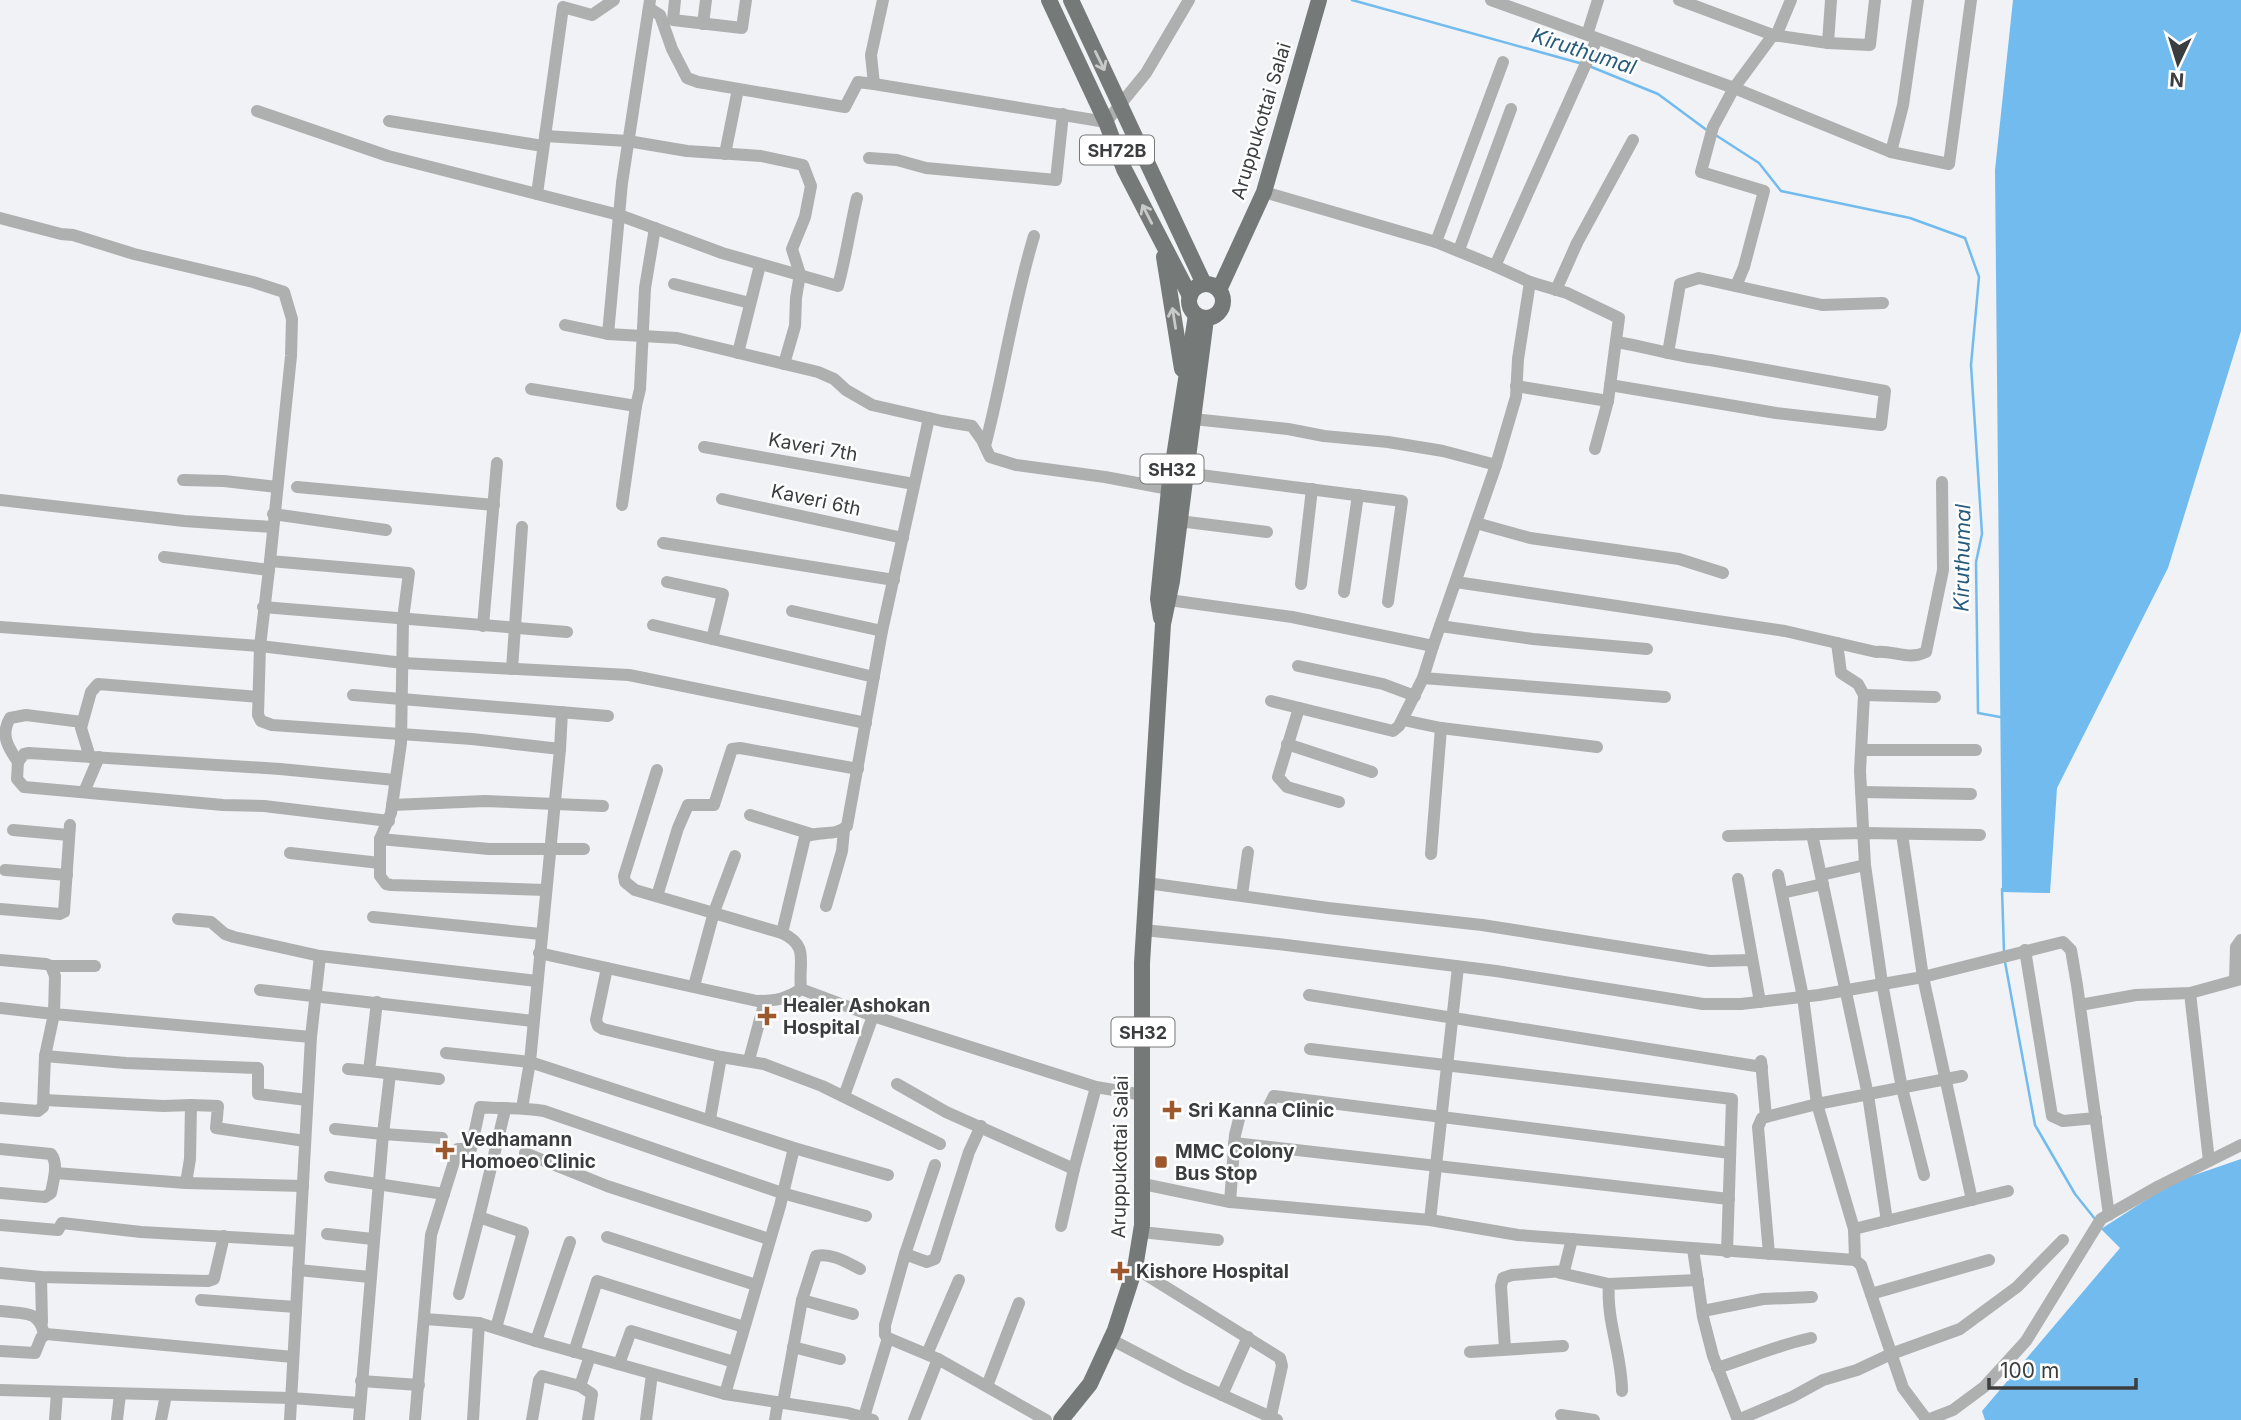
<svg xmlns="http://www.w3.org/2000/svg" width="2241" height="1420" font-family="Inter,sans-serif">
	<rect width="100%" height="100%" fill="#f0f2f6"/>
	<g fill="#72bbee">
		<path d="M2013 0H2241V331L2168 568 2057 788 2050 893 2002 892 1995 170Z"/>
		<path d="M2241 1159V1420H1985L1982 1411 2120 1248 2101 1229 2174 1182Z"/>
	</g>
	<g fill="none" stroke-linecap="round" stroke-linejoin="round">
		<g stroke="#72bbee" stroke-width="2.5">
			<path d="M1352 0 1583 64"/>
			<path d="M1589 66 1658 94 1708 131"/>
			<path d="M1714 134 1759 163 1781 191 1910 218 1965 238 1979 277 1971 365 1982 534 1976 562 1978 713 2000 717"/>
			<path d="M2002 889 2004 952"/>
			<path d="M2005 962 2035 1125 2075 1194 2095 1219"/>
		</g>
		<g stroke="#aeb0af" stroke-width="12">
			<path d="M675 0 673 20 742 28 746 0"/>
			<path d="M883 0 871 55 874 84 1106 122 1146 73 1189 0"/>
			<path d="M1491 0 1734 88 1773 35 1828 43 1831 0"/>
			<path d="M1679 0 1773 35"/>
			<path d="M649 8 660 15 672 49 687 78 698 82 845 107 858 82 874 84"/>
			<path d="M703 24 706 0"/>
			<path d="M1587 35 1598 0"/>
			<path d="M1776 36 1791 0"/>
			<path d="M1828 43 1870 45 1875 0"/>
			<path d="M257 111 388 156 619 215 722 253 838 286C846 257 850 227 857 198"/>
			<path d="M389 121 543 146"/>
			<path d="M545 136 628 141 687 151 761 156 803 165 811 186 805 217 792 249 800 274 796 298 795 326 784 364"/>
			<path d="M1891 152 1949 164 1971 0"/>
			<path d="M725 154 738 89"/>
			<path d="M869 158 897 160 926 168 1056 180 1063 114"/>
			<path d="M1264 192 1436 242 1495 266 1597 39"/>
			<path d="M537 194 563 7 592 15 614 0"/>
			<path d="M0 218 61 234 73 235 134 254 253 282 284 292 292 319 291 356 270 561 409 573 403 619 401 743 391 813 380 839V876L386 884 391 885 545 890"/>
			<path d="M1436 242 1503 62"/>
			<path d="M1459 250 1511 109"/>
			<path d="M1495 266 1530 282 1567 293 1619 318 1608 401 1595 449"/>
			<path d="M674 284 750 303"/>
			<path d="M1736 286 1744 267 1764 191 1701 172 1713 127 1734 88 1891 152 1903 105 1918 0"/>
			<path d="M1556 290 1577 243 1633 140"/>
			<path d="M565 325 608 334 677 338 818 372 834 379 846 390 872 405 942 421 972 426 982 440 990 457 1016 465 1105 477 1169 489"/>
			<path d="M608 334 622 183 650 0"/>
			<path d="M738 353 760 265"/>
			<path d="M1668 353 1680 284 1699 278 1822 305 1883 303"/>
			<path d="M1610 385 1776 413 1881 425 1885 391 1710 360C1678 357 1648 347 1616 342"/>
			<path d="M1516 386 1608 401"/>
			<path d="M531 389 636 406"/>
			<path d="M985 446C1003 377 1013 305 1034 236"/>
			<path d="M704 447 914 484"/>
			<path d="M1496 465 1516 397 1518 359 1530 282"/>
			<path d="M1185 473 1402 501 1388 602"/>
			<path d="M183 480 224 481 277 487"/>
			<path d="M297 487 494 505"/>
			<path d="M722 499 903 538"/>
			<path d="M0 500 184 521 272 527"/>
			<path d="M622 505 636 406 640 389 645 288 655 228"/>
			<path d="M273 514 386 530"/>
			<path d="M1179 521 1267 532"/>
			<path d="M1476 523 1530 538 1679 559 1723 573"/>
			<path d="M663 543 894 580"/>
			<path d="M164 557 269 570"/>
			<path d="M270 561 260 646 258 715 261 721 272 725 472 739 560 749 530 1062 522 1108"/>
			<path d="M667 582 723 594 712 639"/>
			<path d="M1456 582 1785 631 1876 652C1894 650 1908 661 1926 652L1943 570 1942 482"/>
			<path d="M1301 584 1312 489"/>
			<path d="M1344 592 1358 495"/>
			<path d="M1169 600 1292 617 1433 646 1496 465 1443 451 1388 442 1324 436 1288 429 1193 419"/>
			<path d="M263 607 567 632"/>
			<path d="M792 611 882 631"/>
			<path d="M653 625 874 677"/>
			<path d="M483 626 497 463"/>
			<path d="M1440 626 1533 639 1647 649"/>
			<path d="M0 627 260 646 403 663 629 675 866 723"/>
			<path d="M1837 643 1841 673 1858 684 1864 695 1860 771 1865 865 1882 983 1902 1088 1924 1175"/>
			<path d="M1298 666 1383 684 1415 696"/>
			<path d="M512 669 522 527"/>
			<path d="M1423 678 1665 697"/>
			<path d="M353 695 608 716"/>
			<path d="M1864 695 1935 697"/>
			<path d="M1271 701 1393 731 1399 726 1423 678 1433 646"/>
			<path d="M1299 708 1278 777 1287 787 1339 802"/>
			<path d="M1403 720 1441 728 1597 747"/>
			<path d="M1287 744 1372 772"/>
			<path d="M560 749 562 712"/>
			<path d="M1862 750H1976"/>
			<path d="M90 757 81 728 91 692 98 684 258 697"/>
			<path d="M18 762C8 747 0 735 10 718L26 715 82 722"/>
			<path d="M657 770 624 876 625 882 635 890 782 933C810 946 798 962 801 989"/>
			<path d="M84 792 99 757"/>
			<path d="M1861 792 1971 794"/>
			<path d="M392 805 485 801 603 806"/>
			<path d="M750 815 811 834"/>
			<path d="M389 821 264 806 223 805 24 787 17 779 18 762 24 754 29 753 280 769 395 780"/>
			<path d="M13 830 69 835"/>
			<path d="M1812 834 1868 1095 1887 1221"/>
			<path d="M1902 834 1923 977 1972 1200"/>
			<path d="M1728 836 1863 833 1980 835"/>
			<path d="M380 839 489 849H584"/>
			<path d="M290 853 380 863"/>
			<path d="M1431 854 1441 728"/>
			<path d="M5 870 67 875"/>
			<path d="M1778 875 1803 997 1817 1104 1854 1229 1855 1260"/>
			<path d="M1821 875 1865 865"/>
			<path d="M1738 879 1760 1002"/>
			<path d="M1147 883 1328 908 1482 925 1710 961 1752 960"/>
			<path d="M1782 893 1823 884"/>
			<path d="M1242 895 1248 852"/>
			<path d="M657 896 678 828 688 805H714L732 749 740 748 858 769"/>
			<path d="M826 906 842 851 844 830"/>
			<path d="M0 909 60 914 64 912 70 825"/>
			<path d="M373 917 541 934"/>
			<path d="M178 919 211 922 225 934 234 937 320 956"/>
			<path d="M1144 930 1278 944 1496 971 1703 1004H1741L1819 995 1923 977 2063 942 2071 950 2077 985 2109 1215"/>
			<path d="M782 933 805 837C819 830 836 837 847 826L882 631 929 418"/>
			<path d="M2025 950 2052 1116 2063 1121 2096 1118"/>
			<path d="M539 953 757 1001C775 1001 787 999 801 989L873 1016 1096 1087 1143 1095"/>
			<path d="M0 960 46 964 51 966 55 976 54 1014 311 1037"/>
			<path d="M51 966H95"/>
			<path d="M607 968 596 1020 598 1026 603 1029 721 1057 764 1064 822 1086 940 1144"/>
			<path d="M2235 980 2236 947 2241 940"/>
			<path d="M694 986 714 912 735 856"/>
			<path d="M260 990 533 1021"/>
			<path d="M2190 993 2209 1161"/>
			<path d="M1309 995 1762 1067"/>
			<path d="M377 1002 369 1071 439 1079"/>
			<path d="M2080 1005 2136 995 2190 993 2241 979"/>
			<path d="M0 1008 54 1014 45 1056 43 1107 38 1111 0 1108"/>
			<path d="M1310 1049 1732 1099 1727 1252"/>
			<path d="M446 1053 530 1062 794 1148 888 1175"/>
			<path d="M45 1056 126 1063 258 1068V1094L307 1100"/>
			<path d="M749 1060 765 1001"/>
			<path d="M1761 1061 1766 1117"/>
			<path d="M348 1069 369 1071"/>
			<path d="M897 1084 946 1112 1074 1169"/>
			<path d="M844 1096 873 1016"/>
			<path d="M44 1100 164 1106 191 1105 190 1159 186 1183"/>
			<path d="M191 1105 218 1106 216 1128 305 1141"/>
			<path d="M710 1119 721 1057"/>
			<path d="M335 1129 383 1134 390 1074"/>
			<path d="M1234 1143 1729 1199"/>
			<path d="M0 1149 51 1154C59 1164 53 1181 51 1193L45 1197 0 1193"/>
			<path d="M525 1153 607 1186 769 1239"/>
			<path d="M935 1165 905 1254 885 1325V1335L888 1338 938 1359 1046 1420"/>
			<path d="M55 1173 186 1183 303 1186"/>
			<path d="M330 1177 444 1194"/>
			<path d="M1143 1184 1230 1202 1430 1220 1518 1235 1855 1260 1861 1265 1903 1388 1927 1420"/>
			<path d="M1230 1202 1235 1135 1241 1111 1266 1112 1274 1096 1730 1153"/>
			<path d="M1430 1220 1458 967"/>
			<path d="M0 1225 58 1230 62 1223 141 1232 299 1241"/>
			<path d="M1061 1226 1074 1169 1096 1087"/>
			<path d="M1854 1229 2008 1191"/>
			<path d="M1141 1232 1218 1240"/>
			<path d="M327 1234 373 1239"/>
			<path d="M607 1237 756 1285"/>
			<path d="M1693 1249 1703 1317 1713 1356 1738 1420"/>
			<path d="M905 1254 927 1262 935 1259 969 1152 981 1126"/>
			<path d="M1769 1254 1758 1127 1762 1118 1817 1104 1962 1076"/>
			<path d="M1135 1268 1280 1358 1282 1366 1270 1420"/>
			<path d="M298 1270 370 1277"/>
			<path d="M0 1273 41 1277 208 1281 214 1279 224 1236"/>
			<path d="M1560 1273 1609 1284"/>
			<path d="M41 1277 42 1322"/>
			<path d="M459 1294 479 1217"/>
			<path d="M1871 1294 1989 1260"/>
			<path d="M201 1300 296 1307"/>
			<path d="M802 1300 853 1314"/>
			<path d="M0 1311C22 1314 39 1309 44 1334"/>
			<path d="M1703 1311 1763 1299 1812 1297"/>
			<path d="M425 1319 479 1323 536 1341 725 1394 848 1413 873 1420"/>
			<path d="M496 1328 523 1232 479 1217 505 1110"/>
			<path d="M1110 1339 1185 1378 1277 1420"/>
			<path d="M536 1341 570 1242"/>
			<path d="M793 1347 840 1359"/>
			<path d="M1505 1349 1501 1286 1503 1278 1512 1275 1564 1271 1572 1239"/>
			<path d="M0 1351 35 1353 41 1338 46 1334 293 1357"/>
			<path d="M574 1352 597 1281 744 1327"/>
			<path d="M1470 1352 1563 1346"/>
			<path d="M927 1354 959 1280"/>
			<path d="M619 1364 631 1331 734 1362"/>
			<path d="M1717 1368C1749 1358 1778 1345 1811 1338"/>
			<path d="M361 1381 419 1385"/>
			<path d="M987 1386 1019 1303"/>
			<path d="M0 1390 291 1398 360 1403"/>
			<path d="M1622 1391C1622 1355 1606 1321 1609 1284L1698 1280"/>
			<path d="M725 1394 780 1206 794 1148"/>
			<path d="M1222 1395 1248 1337"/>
			<path d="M783 1403 802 1300 816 1256C830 1252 848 1263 860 1269"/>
			<path d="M1561 1415 1594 1420"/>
			<path d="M864 1417 888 1338"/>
			<path d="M55 1420 57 1392"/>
			<path d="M117 1420 120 1394"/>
			<path d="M161 1420 166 1395"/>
			<path d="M290 1420 311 1037 320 956 537 981"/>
			<path d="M359 1420 383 1134 442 1138"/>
			<path d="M415 1420 431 1235 458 1149H471L480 1107C502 1109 523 1107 544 1111L782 1193 866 1216"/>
			<path d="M473 1420 479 1323"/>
			<path d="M532 1420 539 1380 542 1376 580 1386"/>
			<path d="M588 1420 592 1394 580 1386 590 1356"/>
			<path d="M646 1420 652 1374"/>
			<path d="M775 1420 778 1402"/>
			<path d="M914 1420 938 1359"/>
			<path d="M1738 1420 1792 1397 1823 1380 1857 1370 1891 1354 1960 1329 2017 1287 2063 1240"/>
			<path d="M1927 1420 1953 1410 1984 1387 2026 1341 2101 1219 2159 1186 2241 1145"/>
		</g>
		<g stroke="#757977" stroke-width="16">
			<path d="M1049 0 1106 122 1124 169 1190 296"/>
			<path d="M1071 0 1204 284"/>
			<path d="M1164 257 1182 369"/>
			<circle cx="1206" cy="301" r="17"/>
			<path d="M1219 290 1264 192 1319 0"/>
			<path d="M1161 618 1158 599 1169 489 1196 315"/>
			<path d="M1061 1420 1090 1384 1115 1330 1135 1268 1142 1225V963L1163 624 1172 581 1206 319"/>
		</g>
	</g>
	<defs><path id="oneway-shaft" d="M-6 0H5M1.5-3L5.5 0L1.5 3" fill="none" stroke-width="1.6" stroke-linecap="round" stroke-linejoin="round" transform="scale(1.75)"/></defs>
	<g stroke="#c8c9c9">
		<use href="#oneway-shaft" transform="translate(1100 61) rotate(64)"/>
		<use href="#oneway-shaft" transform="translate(1147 214) rotate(-117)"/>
		<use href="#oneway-shaft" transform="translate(1174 318) rotate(-99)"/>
	</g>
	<g fill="#9e582e" stroke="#fff" stroke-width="2.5">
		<path d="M763.5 1005.5h7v7h7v7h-7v7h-7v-7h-7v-7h7z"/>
		<path d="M1168.5 1099.5h7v7h7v7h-7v7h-7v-7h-7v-7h7z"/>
		<path d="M441.5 1139.5h7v7h7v7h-7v7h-7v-7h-7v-7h7z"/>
		<rect x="1154" y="1155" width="14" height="14" rx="3.5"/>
		<path d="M1116.5 1260.5h7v7h7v7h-7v7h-7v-7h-7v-7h7z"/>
	</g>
	<g text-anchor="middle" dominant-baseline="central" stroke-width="5" stroke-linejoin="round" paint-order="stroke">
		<g fill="#fff" stroke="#767778" stroke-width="2">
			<rect x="1080" y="135.5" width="74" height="29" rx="5"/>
			<rect x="1140.5" y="454.5" width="63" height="29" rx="5"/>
			<rect x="1111.5" y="1017.5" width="63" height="29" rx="5"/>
		</g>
		<g font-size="18" font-weight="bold" fill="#3c3d3e">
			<text x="1117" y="150">SH72B</text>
			<text x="1172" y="469">SH32</text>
			<text x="1143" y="1032">SH32</text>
		</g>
		<g font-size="19" fill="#3c3d3e" stroke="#fff">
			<text transform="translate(1261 121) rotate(-73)">Aruppukottai Salai</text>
			<text transform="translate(813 447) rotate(10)">Kaveri 7th</text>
			<text transform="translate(816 500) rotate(12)">Kaveri 6th</text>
			<text transform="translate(1120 1157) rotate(-89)">Aruppukottai Salai</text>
		</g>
		<g font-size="19" font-weight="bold" fill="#3c3d3e" stroke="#fff" text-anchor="start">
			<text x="783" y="1005">Healer Ashokan<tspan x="783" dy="22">Hospital</tspan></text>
			<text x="1188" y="1110">Sri Kanna Clinic</text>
			<text x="461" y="1139">Vedhamann<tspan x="461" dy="22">Homoeo Clinic</tspan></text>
			<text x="1175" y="1151">MMC Colony<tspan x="1175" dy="22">Bus Stop</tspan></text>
			<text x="1136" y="1271">Kishore Hospital</text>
		</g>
		<g font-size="21" font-style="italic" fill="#265b7e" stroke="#fff">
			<text transform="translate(1584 51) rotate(18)">Kiruthumal</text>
			<text transform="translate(1962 558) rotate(-89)">Kiruthumal</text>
		</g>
	</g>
	<g transform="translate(2178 63) rotate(184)" stroke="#ffffff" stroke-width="5" paint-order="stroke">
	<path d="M0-5L12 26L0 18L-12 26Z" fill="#3c3d3e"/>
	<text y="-10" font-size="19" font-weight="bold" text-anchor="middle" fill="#3c3d3e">N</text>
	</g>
	<path d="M1989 1378v10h147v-10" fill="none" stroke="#3c3d3e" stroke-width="3.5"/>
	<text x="2000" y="1378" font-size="21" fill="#3c3d3e" stroke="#ffffff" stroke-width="5" paint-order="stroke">100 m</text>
</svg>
